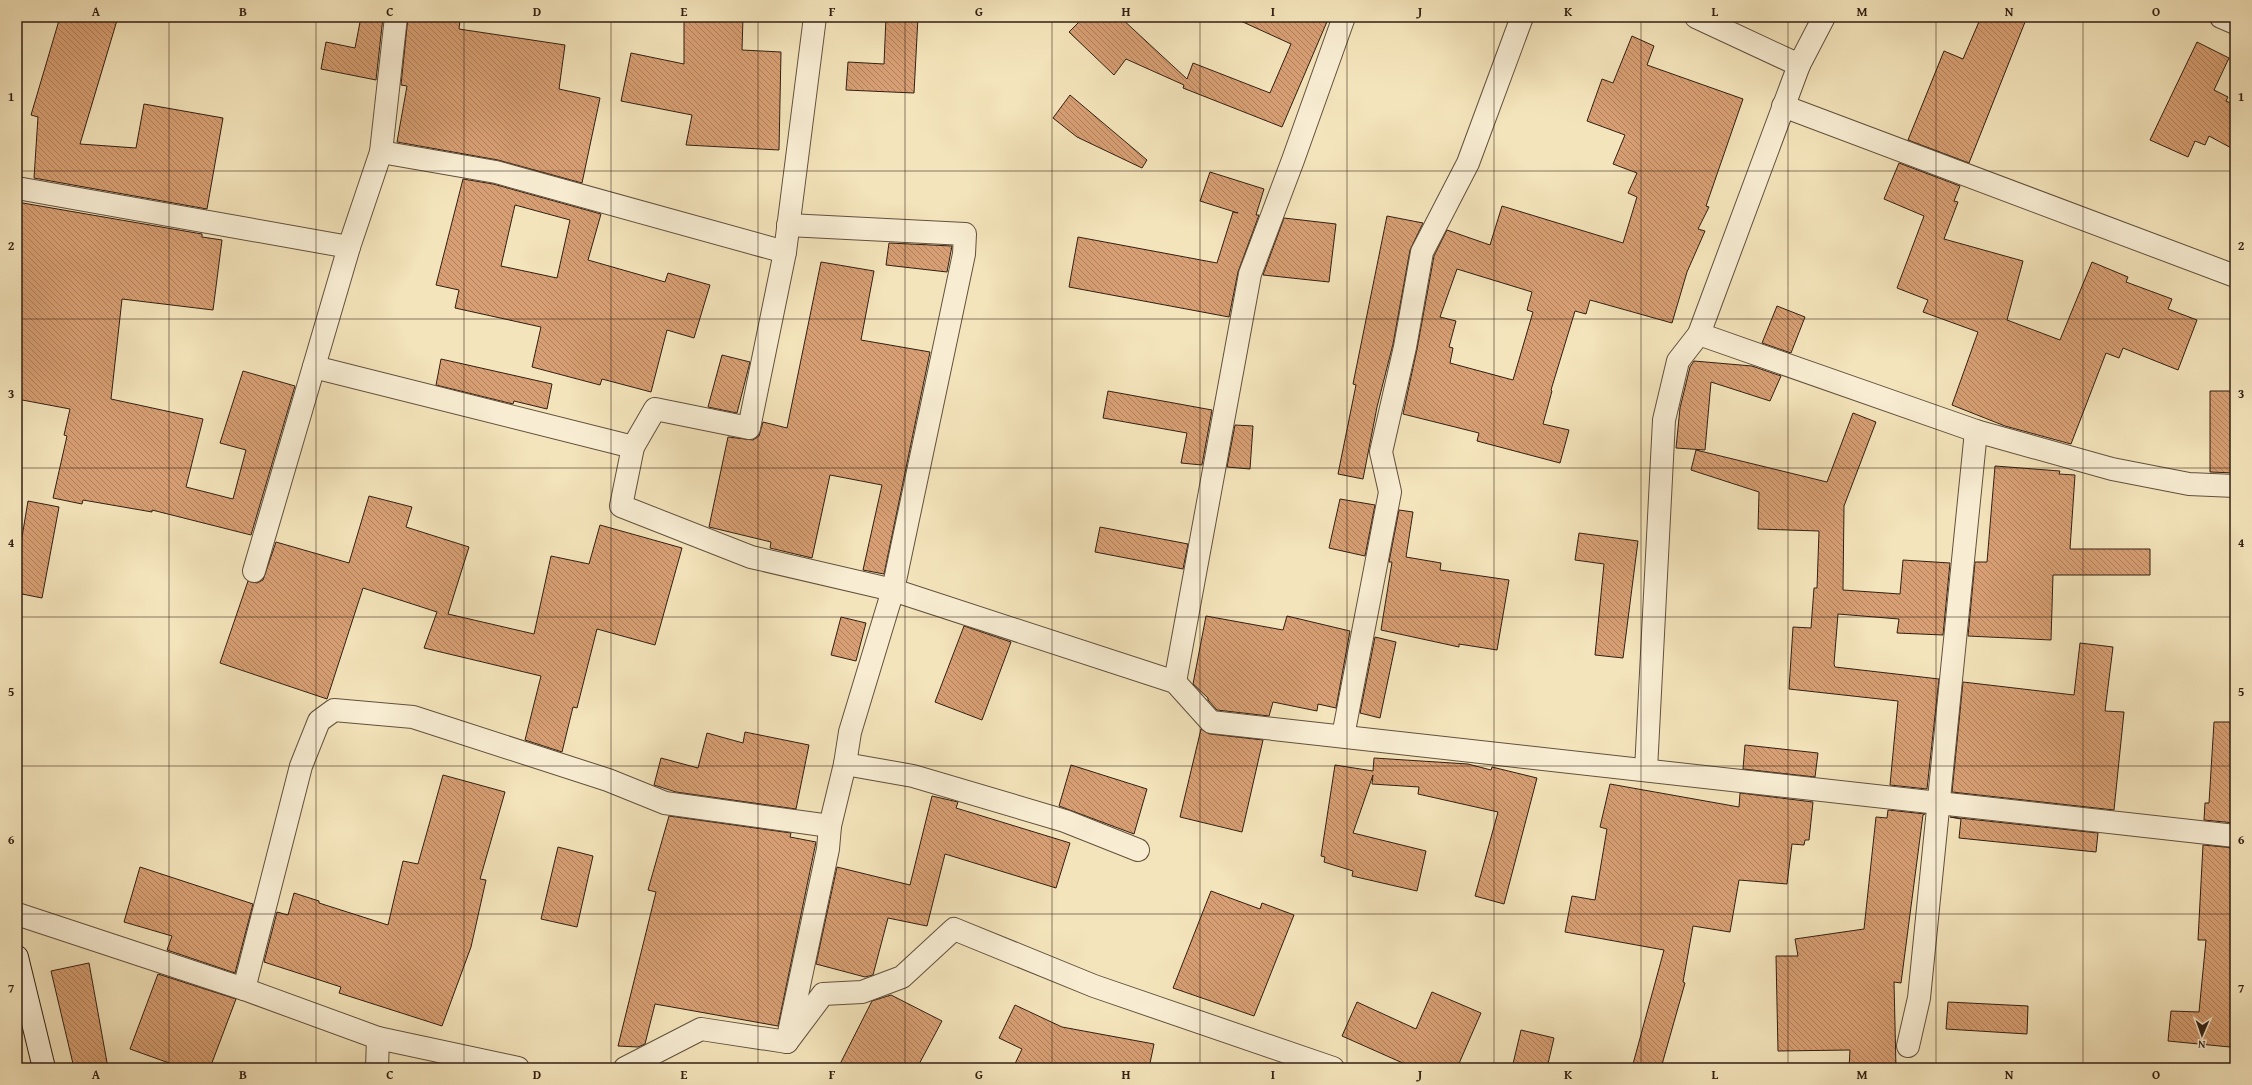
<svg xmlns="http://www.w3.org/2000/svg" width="2252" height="1085" font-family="'Gentium Book Plus',serif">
	<defs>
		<pattern id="building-back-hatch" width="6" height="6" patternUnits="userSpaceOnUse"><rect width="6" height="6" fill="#d79f73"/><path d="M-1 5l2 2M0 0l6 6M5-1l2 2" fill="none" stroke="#af815d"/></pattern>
	</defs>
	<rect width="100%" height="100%" fill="#f4e4bb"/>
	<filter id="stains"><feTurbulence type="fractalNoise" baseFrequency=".005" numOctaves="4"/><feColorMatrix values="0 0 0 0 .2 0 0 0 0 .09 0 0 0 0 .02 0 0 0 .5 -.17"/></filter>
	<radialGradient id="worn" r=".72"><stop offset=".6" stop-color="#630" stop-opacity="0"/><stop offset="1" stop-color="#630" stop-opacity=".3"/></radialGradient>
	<g fill="url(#building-back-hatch)" stroke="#321f13" fill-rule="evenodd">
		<path d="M60 17H118L80 144 136 148 144 104 223 118 207 209 34 178 38 117 31 115Z"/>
		<path d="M361 17H383L376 80 321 69 326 42 355 48Z"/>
		<path d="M408 17 460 20 459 29 565 45 559 89 600 98 582 183 498 160 397 142 407 86 401 85Z"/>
		<path d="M684 17H743L742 50 781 52 779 150 686 145 692 115 621 101 631 53 684 64Z"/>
		<path d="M886 17H918L914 93 846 90 848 62 884 64Z"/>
		<path d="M1084 17H1120L1187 79 1193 63 1270 93 1291 44 1232 17H1329L1282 127 1183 88 1184 85 1126 59 1114 75 1069 32Z"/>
		<path d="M1981 17H2027L1969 163 1908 140 1944 51 1963 59Z"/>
		<path d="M1632 36 1654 46 1647 65 1743 99 1706 206 1709 207 1698 229 1705 231 1687 272 1672 323 1590 300 1586 314 1575 311 1551 390 1552 391 1543 424 1569 430 1560 463 1477 441 1479 433 1403 414 1417 349 1434 256 1447 230 1490 245 1502 206 1623 243 1637 197 1628 193 1637 173 1613 164 1625 135 1587 121 1602 79 1613 83ZM1457 269 1532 292 1527 310 1533 312 1513 380 1450 363 1453 348 1449 347 1456 321 1440 317Z"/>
		<path d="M2197 42 2229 58 2214 90 2228 97 2226 101 2235 105V150L2209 136 2205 145 2195 141 2188 157 2150 140Z"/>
		<path d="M1070 95 1147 160 1142 168 1077 137 1053 118Z"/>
		<path d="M1899 163 1960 186 1954 201 1958 202 1944 239 2023 261 2007 320 2060 340 2092 262 2128 277 2126 282 2172 299 2168 309 2197 320 2178 370 2123 348 2119 358 2106 353 2071 444 2005 426 1952 405 1978 332 1923 312 1928 300 1897 288 1924 216 1884 199Z"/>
		<path d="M1210 172 1264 189 1256 215H1259L1238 272 1229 317 1069 287 1078 237 1217 263 1233 212 1238 213 1200 201Z"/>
		<path d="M463 179 493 184 601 214 588 260 665 282 668 273 710 285 694 338 667 330 651 392 602 379 600 385 532 367 541 327 455 308 459 290 436 285ZM515 205 570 220 557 278 501 266Z"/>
		<path d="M17 202 202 234V237L222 240 213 310 122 299 111 399 203 419 186 487 233 499 246 450 220 443 243 371 295 386 251 535 152 510V512L83 500 82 504 53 498 67 436 64 435 70 409 17 399V338H20L21 287H17Z"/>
		<path d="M1387 216 1423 223 1410 250 1393 344 1377 407 1363 479 1338 474 1356 385 1353 384Z"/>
		<path d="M1284 218 1336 224 1329 282 1263 275Z"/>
		<path d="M889 243 952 246 947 272 886 265Z"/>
		<path d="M821 262 874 271 861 340 930 352 884 574 863 570 882 485 830 475 812 558 770 548 771 542 709 527 728 437 753 440 759 436 763 422 787 428Z"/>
		<path d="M1777 306 1805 317 1791 353 1762 343Z"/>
		<path d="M722 355 750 362 737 413 708 407Z"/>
		<path d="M441 359 552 384 547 409 514 401 513 404 436 385Z"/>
		<path d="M1694 361 1752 366 1781 376 1770 401 1711 382 1705 450 1676 448 1680 408 1690 367Z"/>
		<path d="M1108 391 1212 410 1202 465 1181 463 1187 433 1103 418Z"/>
		<path d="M2210 391H2235V473L2210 472Z"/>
		<path d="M1853 413 1876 422 1844 506 1843 590 1900 594 1903 560 1950 563 1943 635 1897 633 1899 619 1838 614 1834 664 1835 667 1939 679 1927 789 1890 785 1898 701 1789 689 1793 627 1811 628 1814 588H1817L1819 531 1758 529 1759 492 1691 470 1696 450 1827 482Z"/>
		<path d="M1235 425 1253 426 1250 469 1227 467Z"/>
		<path d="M1995 466 2060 471 2059 474 2075 475 2070 549H2150V575H2053L2051 640 1968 636 1975 562H1987Z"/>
		<path d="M369 496 412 507 406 527 469 547 448 614 534 634 551 556 589 564 600 525 682 548 655 645 597 629 577 708 573 707 562 752 525 740 541 676 424 648 437 612 363 588 327 699 220 663 248 581 257 583 263 580 276 542 349 563Z"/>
		<path d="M1340 499 1375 505 1365 556 1329 548Z"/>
		<path d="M28 501 59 507 42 598 17 593V567Z"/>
		<path d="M1399 510 1413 512 1406 557 1441 563 1440 570 1509 580 1497 650 1459 644V647L1381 630 1392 562H1389Z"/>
		<path d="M1100 527 1188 544 1183 569 1095 552Z"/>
		<path d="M1579 533 1638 541 1623 658 1595 655 1604 564 1575 560Z"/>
		<path d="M1206 616 1283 630 1287 616 1350 631 1336 708 1318 704 1317 711 1273 702 1269 716 1217 710 1208 700V698L1193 684Z"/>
		<path d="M841 617 866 623 856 661 831 655Z"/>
		<path d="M964 626 1011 642 982 720 935 702Z"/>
		<path d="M1375 637 1396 642 1380 718 1360 713Z"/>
		<path d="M2080 643 2113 647 2105 711 2124 712 2114 810 1952 792 1963 682 2074 695Z"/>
		<path d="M2214 722H2235V823L2204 820 2205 803H2209Z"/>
		<path d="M1201 729 1210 734 1263 740 1242 832 1180 817Z"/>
		<path d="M745 732 809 745 796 809 676 792 654 785 661 758 698 768 707 733 743 743Z"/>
		<path d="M1745 745 1818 753 1815 777 1743 769Z"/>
		<path d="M1374 758 1468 764 1491 770 1492 767 1537 778 1504 904 1475 896 1498 812 1418 794 1419 787 1372 784 1373 775 1353 833 1426 851 1417 891 1352 876 1353 871 1324 862 1325 857 1321 856 1335 765 1373 771Z"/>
		<path d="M1071 765 1147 789 1134 834 1059 806Z"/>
		<path d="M443 775 505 792 480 879 486 880 471 947 442 1026 339 993 341 987 264 962 277 912 288 915 294 893 319 901V903L388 925 403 861 418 864Z"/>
		<path d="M1610 784 1739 807 1740 793 1813 802 1809 840H1805L1804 845 1792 844 1787 884 1739 880 1730 932 1693 926 1683 982 1685 983 1661 1068H1647L1633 1064 1664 950 1565 932 1572 896 1595 900 1607 829 1600 827Z"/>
		<path d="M932 796 958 802 956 808 1070 843 1056 888 945 854 927 926 888 918 873 975 865 977 816 964 837 867 910 885Z"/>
		<path d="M1888 810 1925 814 1923 815 1901 983 1894 982 1896 1068H1849L1850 1050 1778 1051 1776 956H1798L1795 939 1864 929 1876 817 1887 818Z"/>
		<path d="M669 816 791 833 790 837 816 842 778 1026 655 1004 645 1044 638 1047 618 1046 656 892 648 890Z"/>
		<path d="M1950 817 2098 833 2096 852 1959 838 1961 819Z"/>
		<path d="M2203 845 2235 848V994L2230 1047 2168 1041 2171 1011 2199 1012 2206 940H2198Z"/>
		<path d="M558 847 593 856 577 927 541 919Z"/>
		<path d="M140 867 253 904 235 973 167 950 172 936 124 922Z"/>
		<path d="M1211 891 1260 909 1262 903 1294 915 1254 1016 1173 988Z"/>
		<path d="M89 963 108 1068H74L51 971Z"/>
		<path d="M158 974 236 999 210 1068H183L130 1049Z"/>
		<path d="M1432 992 1481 1013 1457 1068H1414L1342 1036 1357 1002 1416 1029Z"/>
		<path d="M891 995 942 1021 917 1068H838L872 1001Z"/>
		<path d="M1948 1002 2028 1006 2027 1034 1946 1029Z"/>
		<path d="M1015 1005 1062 1027 1154 1044 1149 1068H1013L1022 1049 999 1038Z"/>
		<path d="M1521 1030 1554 1038 1547 1068H1512Z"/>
	</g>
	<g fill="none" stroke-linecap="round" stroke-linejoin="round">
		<defs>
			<g id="minor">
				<path d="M815 17 785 252 749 428 655 409 633 447 621 506 751 557 893 590 1175 682 1211 722 2235 836"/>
				<path d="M1696 17 1799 65"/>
				<path d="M2221 17 2235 23"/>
				<path d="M1783 106 2235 276"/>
				<path d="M381 152 496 172 785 252"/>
				<path d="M17 188 349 247"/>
				<path d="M1699 334 1976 431 2112 469 2189 484 2235 486"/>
				<path d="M314 367 633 447"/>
				<path d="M254 571 349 247 381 152 396 17"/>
				<path d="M1175 682 1250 274 1293 160 1344 17"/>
				<path d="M1343 736 1390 492 1381 452 1405 347 1422 252 1468 163 1522 17"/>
				<path d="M845 764 913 776 1065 821 1138 850"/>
				<path d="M1646 770 1664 420 1678 361 1699 334 1799 65 1824 17"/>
				<path d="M17 914 244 989 378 1038 518 1068"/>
				<path d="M244 989 301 766 319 721 334 710 413 717 608 780 665 803 830 826"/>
				<path d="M787 1042 828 849 830 826 845 764 850 732 893 590 964 254 965 234 788 225"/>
				<path d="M1908 1046 1919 998 1976 431"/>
				<path d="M377 1068 378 1038"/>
				<path d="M625 1068 701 1029 787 1042 823 994 862 992 902 977 954 929 1094 986 1333 1068"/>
			</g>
			<path id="secondary" d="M17 957 44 1068"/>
		</defs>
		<use href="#minor" stroke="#62503d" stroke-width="24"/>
		<use href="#secondary" stroke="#321f13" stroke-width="24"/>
		<use href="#minor" stroke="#f8edd3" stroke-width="22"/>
		<use href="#secondary" stroke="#f8edd3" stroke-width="22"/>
	</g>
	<path fill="none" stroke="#321f13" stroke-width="1" stroke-opacity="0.55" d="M169 17V1068M316 17V1068M464 17V1068M611 17V1068M758 17V1068M905 17V1068M1052 17V1068M1200 17V1068M1347 17V1068M1494 17V1068M1641 17V1068M1788 17V1068M1936 17V1068M2083 17V1068M17 171H2235M17 319H2235M17 468H2235M17 617H2235M17 766H2235M17 914H2235"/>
	<rect width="2252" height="1085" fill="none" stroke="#f4e4bb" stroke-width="44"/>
	<g transform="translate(2202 1035) rotate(182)" stroke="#f8edd3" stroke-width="3" paint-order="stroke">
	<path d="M0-3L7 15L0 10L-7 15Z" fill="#321f13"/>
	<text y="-6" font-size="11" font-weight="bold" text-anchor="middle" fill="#321f13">N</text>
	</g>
	<rect x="22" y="22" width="2208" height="1041" fill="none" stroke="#321f13" stroke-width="1.5"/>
	<g font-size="13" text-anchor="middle" font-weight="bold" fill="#321f13">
		<text x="96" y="16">A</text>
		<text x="243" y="16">B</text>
		<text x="390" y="16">C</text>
		<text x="537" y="16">D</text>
		<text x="684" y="16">E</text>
		<text x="832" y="16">F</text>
		<text x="979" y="16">G</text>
		<text x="1126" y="16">H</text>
		<text x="1273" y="16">I</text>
		<text x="1420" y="16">J</text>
		<text x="1568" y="16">K</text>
		<text x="1715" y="16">L</text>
		<text x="1862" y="16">M</text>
		<text x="2009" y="16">N</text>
		<text x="2156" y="16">O</text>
		<text x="11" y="101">1</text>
		<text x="2241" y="101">1</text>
		<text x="11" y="250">2</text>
		<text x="2241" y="250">2</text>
		<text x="11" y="398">3</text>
		<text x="2241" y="398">3</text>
		<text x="11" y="547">4</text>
		<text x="2241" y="547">4</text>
		<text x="11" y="696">5</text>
		<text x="2241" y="696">5</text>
		<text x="11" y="844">6</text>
		<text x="2241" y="844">6</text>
		<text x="11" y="993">7</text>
		<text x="2241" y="993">7</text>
		<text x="96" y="1079">A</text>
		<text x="243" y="1079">B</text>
		<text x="390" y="1079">C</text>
		<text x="537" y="1079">D</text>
		<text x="684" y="1079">E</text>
		<text x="832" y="1079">F</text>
		<text x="979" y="1079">G</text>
		<text x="1126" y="1079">H</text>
		<text x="1273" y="1079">I</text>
		<text x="1420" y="1079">J</text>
		<text x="1568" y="1079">K</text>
		<text x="1715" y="1079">L</text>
		<text x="1862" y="1079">M</text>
		<text x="2009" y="1079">N</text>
		<text x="2156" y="1079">O</text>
	</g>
	<rect width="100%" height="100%" filter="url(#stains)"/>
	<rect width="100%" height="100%" fill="url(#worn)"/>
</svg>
